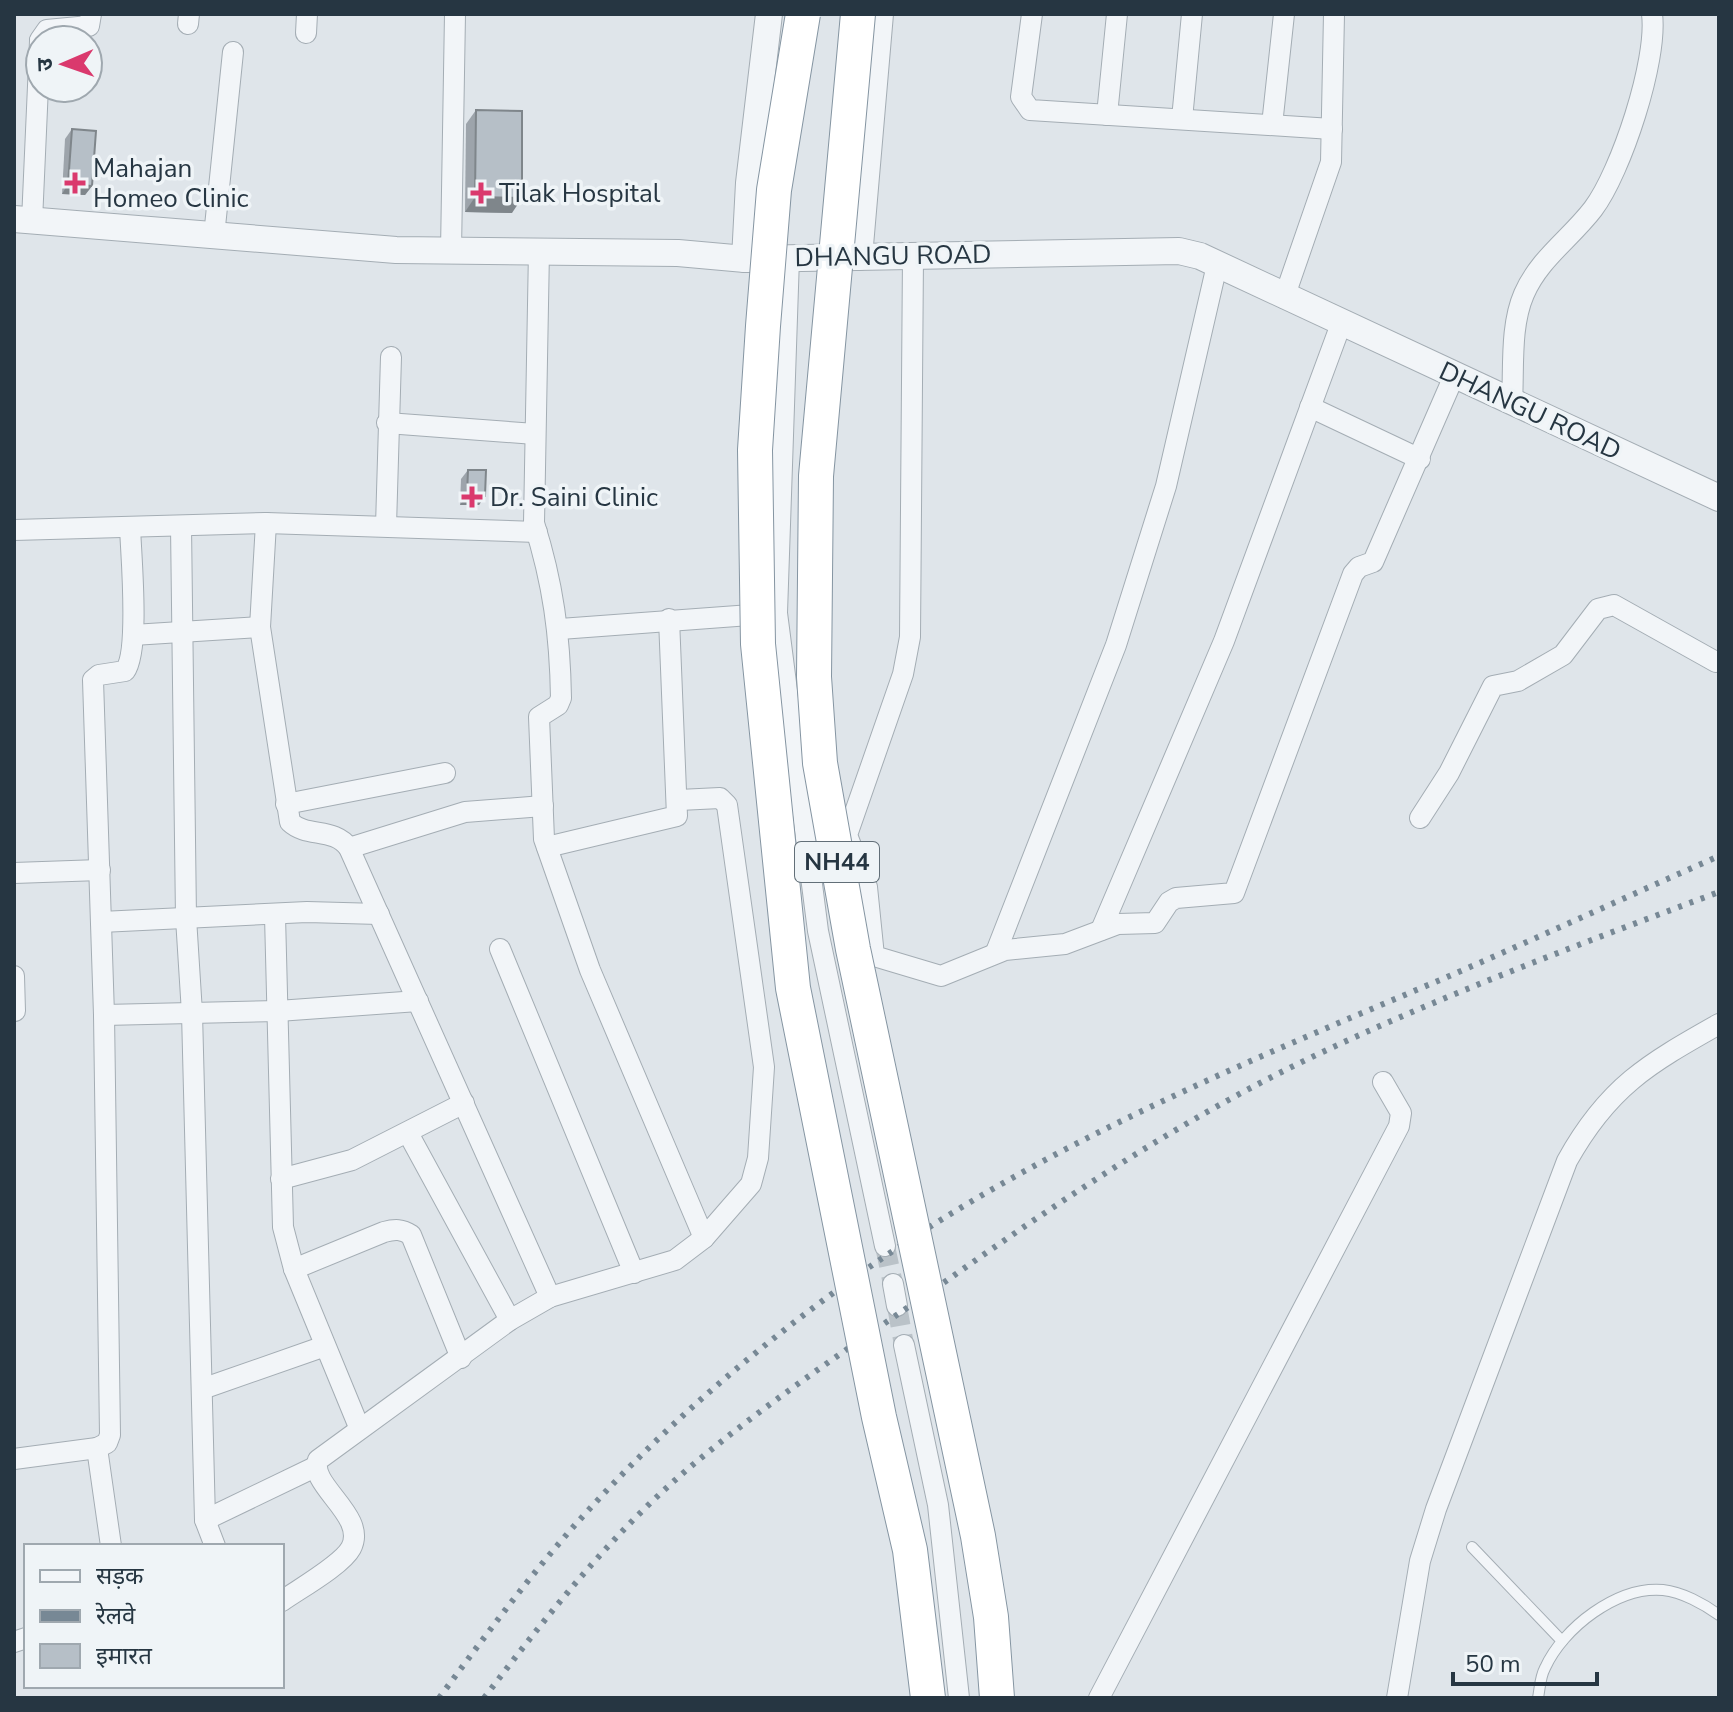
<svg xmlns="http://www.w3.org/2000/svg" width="1733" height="1712" font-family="'Nunito Sans','Noto Sans Devanagari',sans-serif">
	<rect width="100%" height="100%" fill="#dfe5ea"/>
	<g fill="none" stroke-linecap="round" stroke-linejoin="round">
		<g stroke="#bac2c8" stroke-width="20" stroke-dasharray="20 10" stroke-linecap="butt">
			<path d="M885 1246 893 1284"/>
			<path d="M897 1306 904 1345"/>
		</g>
		<defs>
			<g id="service">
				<path d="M1472 1547 1562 1641"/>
				<path d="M1538 1698C1540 1688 1540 1677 1545 1668 1563 1628 1617 1586 1663 1590 1682 1592 1704 1604 1719 1615"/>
			</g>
			<g id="minor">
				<path d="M1032 14 1021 97 1030 110 1332 129"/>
				<path d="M188 24 189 14"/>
				<path d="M306 33 307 14"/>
				<path d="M40 40 47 30 89 26 91 14"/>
				<path d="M1107 115 1117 14"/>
				<path d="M1182 119 1192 14"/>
				<path d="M1272 125 1284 14"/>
				<path d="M32 221 40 41"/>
				<path d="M214 236 233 52"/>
				<path d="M451 250 455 14"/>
				<path d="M539 250 534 523C553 583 560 635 561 698L558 705 539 717 544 839 590 970 704 1238"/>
				<path d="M913 256 910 637 903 674 847 835 867 887 874 956 941 976 1005 950 1065 944 1118 924 1155 923 1169 902 1176 898 1234 893 1353 574 1359 567 1373 562 1454 376"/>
				<path d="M789 258 777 613 818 931 885 1246"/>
				<path d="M1284 298 1331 162 1334 14"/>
				<path d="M1512 403C1514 368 1510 326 1524 294 1539 259 1570 239 1593 209 1621 172 1658 60 1652 14"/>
				<path d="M1310 407 1420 459"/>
				<path d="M387 423 535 434"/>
				<path d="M266 523 260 627 290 822C307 838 334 827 349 848L550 1297"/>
				<path d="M181 526 186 918 192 1013 205 1520 215 1546"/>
				<path d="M386 526 391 357"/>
				<path d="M14 530 266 523 537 532"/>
				<path d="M560 629 765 614"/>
				<path d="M133 635 260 627"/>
				<path d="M286 804 445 773"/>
				<path d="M1420 818 1449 773 1493 686 1518 681 1563 655 1598 609 1614 605 1716 662"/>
				<path d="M547 847 677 816 669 619"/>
				<path d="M349 848 465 812 543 806"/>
				<path d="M14 873 100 870"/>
				<path d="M275 916 283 1227 294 1269 359 1427"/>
				<path d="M101 922 307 912 379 914"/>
				<path d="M1101 930 1224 641 1341 324"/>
				<path d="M500 949 634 1273"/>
				<path d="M996 952 1116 645 1166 486 1217 265"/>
				<path d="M14 976 15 1011"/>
				<path d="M104 1015 278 1011 418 1001"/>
				<path d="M408 1133 510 1320"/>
				<path d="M281 1179 352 1160 464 1103"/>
				<path d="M294 1269 384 1232C395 1229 402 1229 411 1235L461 1358"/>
				<path d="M893 1284 897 1306"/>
				<path d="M904 1345 938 1505 959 1698"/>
				<path d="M202 1389 325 1346"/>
				<path d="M97 1448 111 1546"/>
				<path d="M14 1459 97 1448 107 1443 110 1435 104 1015 93 680 99 675 125 671C140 651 131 556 130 527"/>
				<path d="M205 1520 315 1467"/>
				<path d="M282 1601C299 1589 342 1565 351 1548 368 1516 308 1485 318 1460L510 1320 550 1297 675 1260 704 1238 751 1184 758 1158 764 1067 727 805 720 798 679 800"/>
				<path d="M14 1642 26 1638"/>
				<path d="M1099 1698 1399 1126 1401 1113 1383 1082"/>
				<path d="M1397 1698 1420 1561 1436 1509 1567 1161C1608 1087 1648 1064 1719 1024"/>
			</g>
			<g id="tertiary">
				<path d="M14 219 396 250 678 253 745 259 1179 251 1200 256 1719 498"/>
				<path d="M859 257 880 14"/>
				<path d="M745 259 749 183 769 14"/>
			</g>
		</defs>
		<use href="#service" stroke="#a4adb4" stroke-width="12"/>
		<use href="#minor" stroke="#a4adb4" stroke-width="22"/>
		<use href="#tertiary" stroke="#a4adb4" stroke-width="28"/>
		<use href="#service" stroke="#f2f5f8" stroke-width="10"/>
		<use href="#minor" stroke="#f2f5f8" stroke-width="20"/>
		<use href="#tertiary" stroke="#f2f5f8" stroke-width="26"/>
		<g stroke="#778895" stroke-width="6" stroke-dasharray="4 8" stroke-linecap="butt">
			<path d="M439 1698C489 1631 538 1564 595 1503 676 1415 771 1336 868 1268 1043 1145 1244 1063 1440 980 1533 940 1626 897 1719 856"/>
			<path d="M484 1698C546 1617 610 1535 689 1468 773 1397 866 1337 956 1274 1074 1191 1197 1110 1329 1049 1456 990 1588 941 1719 892"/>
		</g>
		<defs>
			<g id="trunk-bridge">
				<path d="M803 14 774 190 763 326 755 450 758 644 793 988 879 1417 910 1550 928 1698"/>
				<path d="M858 14 816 476 814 677 820 763 853 949 978 1536 991 1617 997 1698"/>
			</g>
		</defs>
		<use href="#trunk-bridge" stroke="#8595a2" stroke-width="36" stroke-linecap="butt"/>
		<use href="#trunk-bridge" stroke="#fff" stroke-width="34"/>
	</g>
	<g fill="#9da4ab">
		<path d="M476 110 512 213 465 212 466 124Z"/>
		<path d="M72 129 92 186 85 195 62 194 65 139Z"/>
		<path d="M468 470 485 496 479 505H460L461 479Z"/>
	</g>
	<g fill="#7f868b">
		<path d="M68 184 92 186 85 195 62 194Z"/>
		<path d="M475 197 522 198 512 213 465 212Z"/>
		<path d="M467 495 485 496 479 505H460Z"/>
	</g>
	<g fill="#b6bfc7" stroke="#7f868b" stroke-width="2">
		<path d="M476 110 522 111V198L475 197Z"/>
		<path d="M72 129 96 131 92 186 68 184Z"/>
		<path d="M468 470H486L485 496 467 495Z"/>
	</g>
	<g fill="#da396d" stroke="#eff4f7" stroke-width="3">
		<path d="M71 171h8v8h8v8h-8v8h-8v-8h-8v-8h8z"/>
		<path d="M477 181h8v8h8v8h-8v8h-8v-8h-8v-8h8z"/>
		<path d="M468 485h8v8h8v8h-8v8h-8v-8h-8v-8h8z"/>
	</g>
	<g text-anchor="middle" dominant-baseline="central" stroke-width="7" stroke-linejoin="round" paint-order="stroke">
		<rect fill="#eff4f7" stroke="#626f78" stroke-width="2" x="795" y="842" width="84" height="40" rx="6"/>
		<g font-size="24" font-weight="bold" fill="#263642">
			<text x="837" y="862">NH44</text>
		</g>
		<g font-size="26" fill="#263642" stroke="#eff4f7" text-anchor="start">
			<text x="93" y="168">Mahajan<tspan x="93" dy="30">Homeo Clinic</tspan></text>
			<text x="499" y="193">Tilak Hospital</text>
			<text x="490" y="497">Dr. Saini Clinic</text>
		</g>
		<g font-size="26" fill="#263642" stroke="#eff4f7">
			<text transform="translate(893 256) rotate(-1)">DHANGU ROAD</text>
			<text transform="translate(1530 411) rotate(25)">DHANGU ROAD</text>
		</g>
	</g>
	<rect width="1733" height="1712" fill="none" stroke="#263642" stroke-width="32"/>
	<rect x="24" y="1544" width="260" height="144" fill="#eff4f7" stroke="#9fa8af" stroke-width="2"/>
	<rect x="40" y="1570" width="40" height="12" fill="#f2f5f8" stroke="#9fa8af" stroke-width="2"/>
	<text x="96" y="1584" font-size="24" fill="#263642">सड़क</text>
	<rect x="40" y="1610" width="40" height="12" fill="#778895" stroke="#9fa8af" stroke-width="2"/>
	<text x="96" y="1624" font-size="24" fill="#263642">रेलवे</text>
	<rect x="40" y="1644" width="40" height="24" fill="#b6bfc7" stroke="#9fa8af" stroke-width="2"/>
	<text x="96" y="1664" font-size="24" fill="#263642">इमारत</text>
	<g transform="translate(64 64) rotate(268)"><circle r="38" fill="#eff4f7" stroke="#9fa8af" stroke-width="2"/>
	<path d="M0-6L14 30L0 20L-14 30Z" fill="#da396d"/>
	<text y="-12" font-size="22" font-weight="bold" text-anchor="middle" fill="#263642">उ</text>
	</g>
	<path d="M1453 1672v12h144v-12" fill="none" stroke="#263642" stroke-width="4"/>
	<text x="1465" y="1672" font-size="24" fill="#263642" stroke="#eff4f7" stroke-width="6" paint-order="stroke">50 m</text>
</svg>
